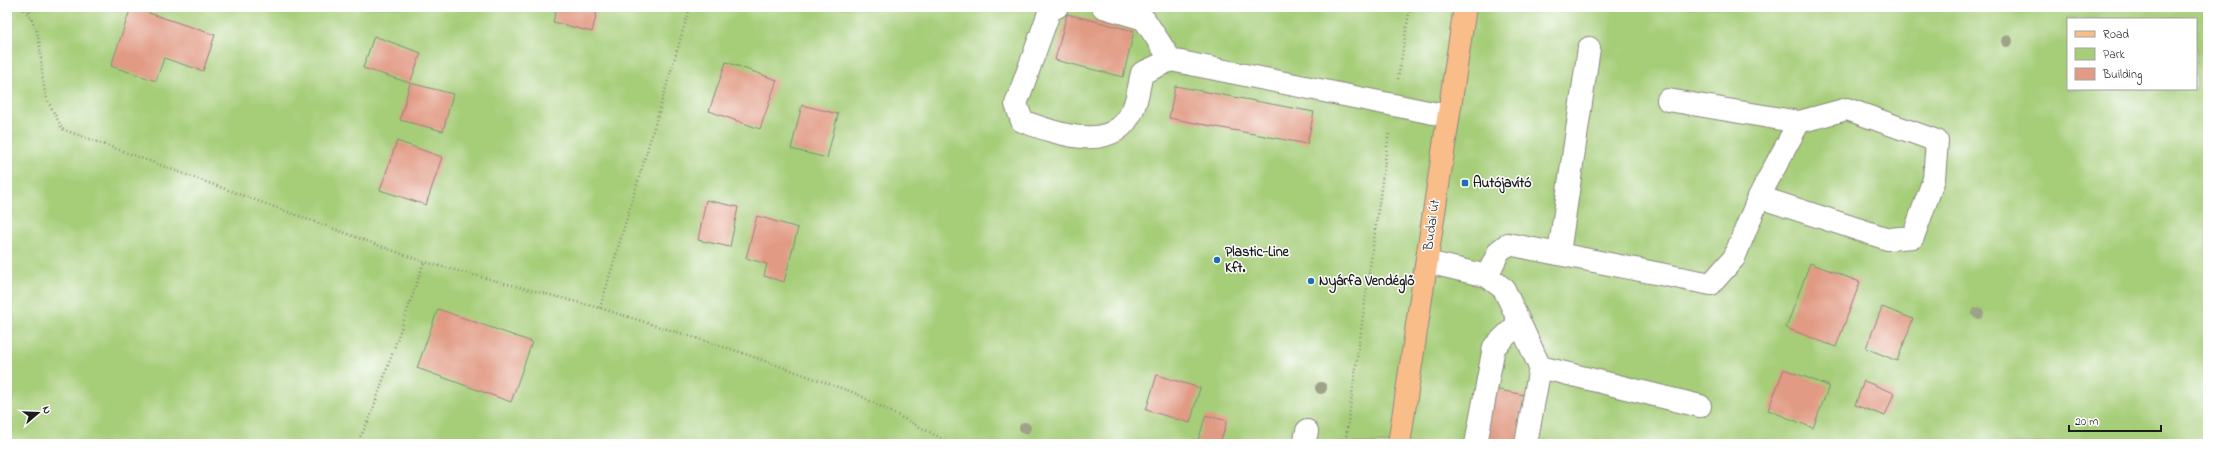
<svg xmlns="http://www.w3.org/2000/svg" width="2215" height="451" font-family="'Indie Flower',sans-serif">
	<rect width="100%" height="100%" fill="#fff"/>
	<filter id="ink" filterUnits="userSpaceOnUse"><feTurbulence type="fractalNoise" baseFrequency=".025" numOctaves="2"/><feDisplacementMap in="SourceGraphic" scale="8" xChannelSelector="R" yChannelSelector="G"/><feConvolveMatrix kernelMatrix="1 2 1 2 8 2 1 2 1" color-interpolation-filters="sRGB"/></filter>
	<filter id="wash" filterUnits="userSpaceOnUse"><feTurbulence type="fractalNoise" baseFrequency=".012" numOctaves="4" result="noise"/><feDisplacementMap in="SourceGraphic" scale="16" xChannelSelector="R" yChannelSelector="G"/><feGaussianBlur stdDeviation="0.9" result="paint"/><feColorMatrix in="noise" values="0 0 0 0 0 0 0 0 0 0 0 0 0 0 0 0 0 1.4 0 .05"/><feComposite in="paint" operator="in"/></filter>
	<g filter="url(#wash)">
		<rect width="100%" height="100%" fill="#f9efe2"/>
		<path fill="#a6cd78" stroke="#61744a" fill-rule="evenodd" d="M7 7H2208V444H7ZM2068 19H2196V89H2068Z"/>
		<g id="blocks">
			<g fill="#e19a83">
				<path d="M131 7 215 35 203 71 164 58 156 81 111 66Z"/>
				<path d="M557 7H598L592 32 553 22Z"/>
				<path d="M1067 14 1134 31 1123 77 1055 60Z"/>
				<path d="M374 36 421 53 410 83 363 68Z"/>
				<path d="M726 62 777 80 760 129 709 111Z"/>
				<path d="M410 83 453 94 443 131 400 120Z"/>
				<path d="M1175 86 1314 112 1307 144 1169 118Z"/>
				<path d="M802 105 838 114 827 158 791 149Z"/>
				<path d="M397 141 442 157 426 205 380 190Z"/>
				<path d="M706 200 738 207 730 247 698 240Z"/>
				<path d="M757 216 798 228 784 282 764 276 767 264 746 258Z"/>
				<path d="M1810 263 1860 282 1836 347 1786 328Z"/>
				<path d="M1882 307 1913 319 1897 361 1866 348Z"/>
				<path d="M438 309 532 342 511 402 417 368Z"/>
				<path d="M1784 369 1829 386 1813 428 1768 410Z"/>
				<path d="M1157 375 1200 388 1190 423 1146 410Z"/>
				<path d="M1864 381 1894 393 1885 416 1855 405Z"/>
				<path d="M1494 389 1525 395 1516 444H1483Z"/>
				<path d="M1206 415 1227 421 1220 444H1197Z"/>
			</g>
		</g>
	</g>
	<g filter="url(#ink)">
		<use href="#blocks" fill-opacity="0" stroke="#8a867f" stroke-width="1"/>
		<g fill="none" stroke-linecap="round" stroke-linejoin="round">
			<defs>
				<g id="minor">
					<path d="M1057 7 1050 10 1016 104 1022 121C1058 134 1114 155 1133 109 1138 98 1139 85 1142 73L1171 60 1448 116"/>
					<path d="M1103 7 1144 19 1171 60"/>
					<path d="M1668 100 1799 122"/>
					<path d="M1559 253 1589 48"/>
					<path d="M1427 262 1487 276 1504 289 1540 367 1700 406"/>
					<path d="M1487 276 1499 251 1508 244 1711 284 1734 258 1759 197 1764 187 1799 122 1847 109 1937 141 1934 179 1913 237 1888 239 1759 197"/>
					<path d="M1304 444 1307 431"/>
					<path d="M1476 444 1494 347 1519 323"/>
					<path d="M1526 444 1540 367"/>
				</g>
				<path id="major" d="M1399 444 1465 7"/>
			</defs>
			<use href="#minor" stroke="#8a867f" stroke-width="24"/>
			<use href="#major" stroke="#8a867f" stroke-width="24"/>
			<g stroke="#8a867f" stroke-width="2.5" stroke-dasharray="1 3" stroke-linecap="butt">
				<path d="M21 7C46 28 38 64 45 92 48 104 57 117 62 129L424 262 600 308 737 351 855 393 952 444"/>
				<path d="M29 7V14"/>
				<path d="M1398 79 1410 7"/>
				<path d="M600 308 690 7"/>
				<path d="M357 444 371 415 424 262"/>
				<path d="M1345 444 1389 132"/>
			</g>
			<use href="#minor" stroke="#fff" stroke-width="22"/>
			<use href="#major" stroke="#f8bd89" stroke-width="22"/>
		</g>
		<g fill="#9ea289">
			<circle cx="2007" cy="41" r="6"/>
			<circle cx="1978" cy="313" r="6"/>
			<circle cx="1321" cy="388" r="6"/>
			<circle cx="1025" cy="428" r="6"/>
		</g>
	</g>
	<g fill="#1f6fb2" stroke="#fff" stroke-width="1.5">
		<rect x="1461" y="179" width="8" height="8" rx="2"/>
		<circle cx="1217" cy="260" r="4"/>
		<circle cx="1311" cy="281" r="4"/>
	</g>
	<g text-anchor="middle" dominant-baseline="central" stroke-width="3" stroke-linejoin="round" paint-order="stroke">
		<g font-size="14" font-weight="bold" fill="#1c1c1c" stroke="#fff" text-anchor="start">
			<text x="1473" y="183">Autójavító</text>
			<text x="1225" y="252">Plastic-Line<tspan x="1225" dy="16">Kft.</tspan></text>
			<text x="1319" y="281">Nyárfa Vendéglő</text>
		</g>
		<g font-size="14" fill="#1c1c1c" stroke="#fff">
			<text transform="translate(1432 225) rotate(-82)">Budai út</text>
		</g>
	</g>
	<rect width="2215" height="451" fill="none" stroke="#fff" stroke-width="24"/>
	<rect x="2067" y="18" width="130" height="72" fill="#ffffff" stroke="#a4a4a4"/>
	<rect x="2075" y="31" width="20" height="6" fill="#f8bd89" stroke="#a4a4a4"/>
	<text x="2103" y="38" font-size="12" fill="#1c1c1c">Road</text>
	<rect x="2075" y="48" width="20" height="12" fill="#a6cd78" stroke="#a4a4a4"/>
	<text x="2103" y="58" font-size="12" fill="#1c1c1c">Park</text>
	<rect x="2075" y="68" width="20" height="12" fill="#e19a83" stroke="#a4a4a4"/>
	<text x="2103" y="78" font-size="12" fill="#1c1c1c">Building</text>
	<g transform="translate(38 413) rotate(71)" stroke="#ffffff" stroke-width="3" paint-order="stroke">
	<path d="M0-3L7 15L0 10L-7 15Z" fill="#1c1c1c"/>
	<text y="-6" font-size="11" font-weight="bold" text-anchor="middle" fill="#1c1c1c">N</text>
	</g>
	<path d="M2069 425v6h92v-6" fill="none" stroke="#1c1c1c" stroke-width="2"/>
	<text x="2075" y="425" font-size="12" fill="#1c1c1c" stroke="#ffffff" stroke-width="3" paint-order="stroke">20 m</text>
</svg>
